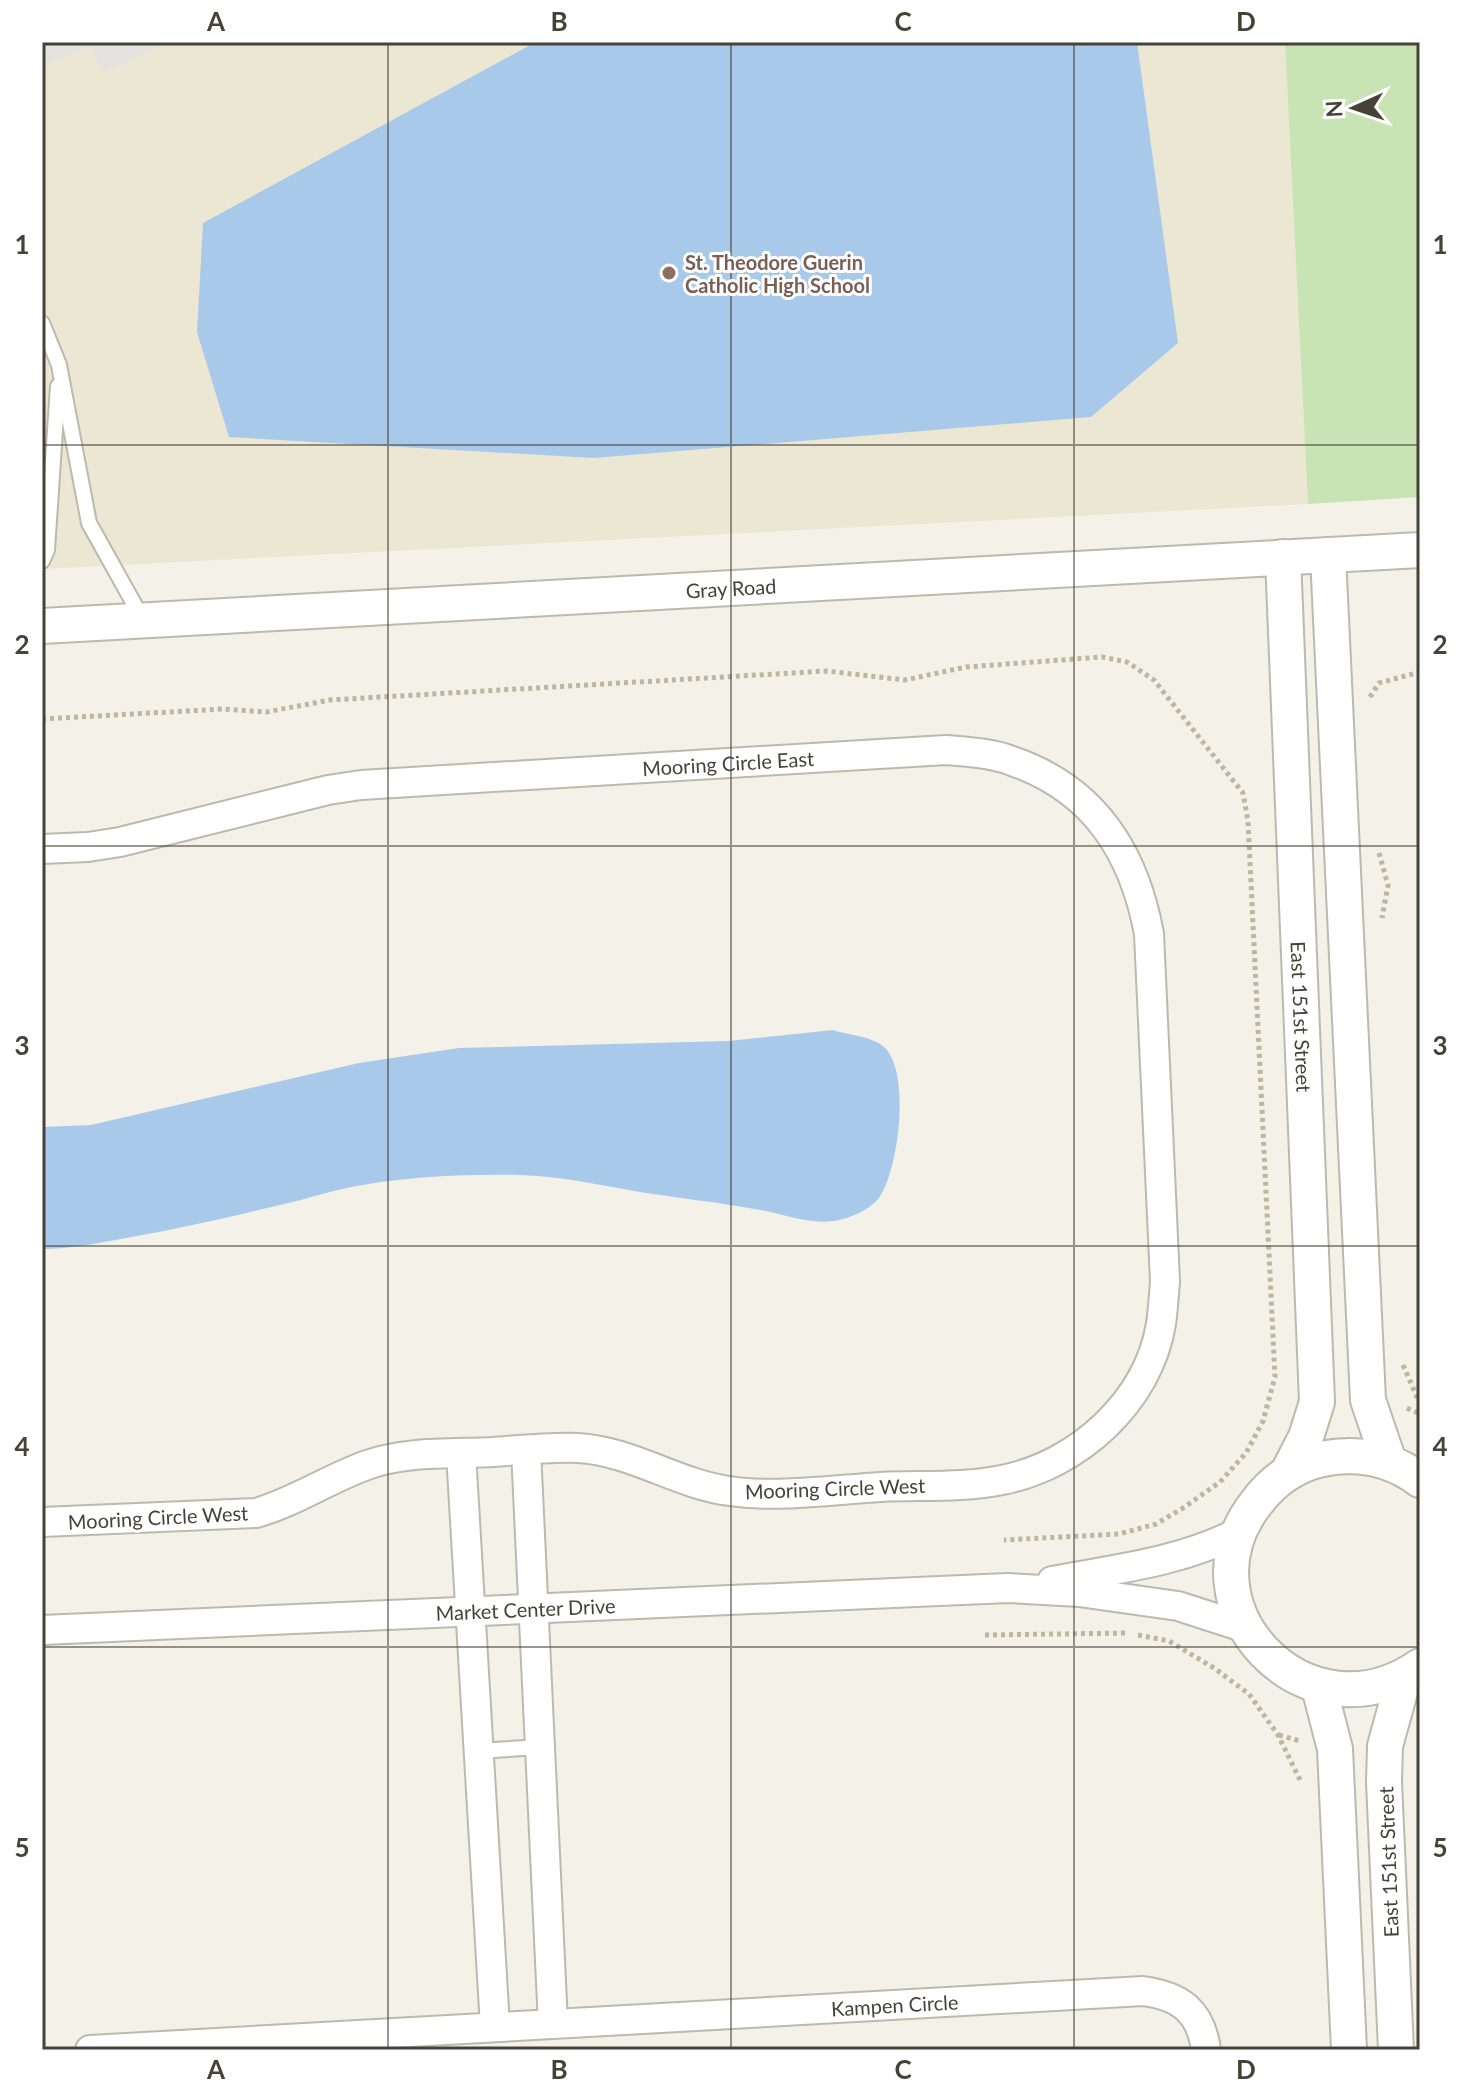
<svg xmlns="http://www.w3.org/2000/svg" width="1462" height="2092" font-family="Lato,sans-serif">
	<rect width="100%" height="100%" fill="#f3f1e8"/>
	<path fill="#ebe7d3" d="M42 42H1285L1308 504 42 569Z"/>
	<path fill="#c9e4b4" d="M1285 42H1420V497L1308 504Z"/>
	<path fill="#e5e3e0" d="M42 42H172L103 72 90 46 42 66Z"/>
	<g fill="#a9c9eb">
		<path d="M567 42H1137L1178 343 1091 417 594 458 229 437 197 332 203 223 534 43 563 44Z"/>
		<path d="M833 1030C848 1035 872 1036 884 1047 911 1071 899 1170 879 1198 871 1208 855 1216 843 1219 814 1227 788 1215 760 1210 718 1202 676 1198 634 1191 595 1184 559 1176 520 1175 468 1174 413 1176 363 1185 335 1189 308 1199 280 1205 229 1217 178 1229 126 1238 98 1243 71 1249 42 1249V1127L91 1125 359 1063 459 1048 729 1041Z"/>
	</g>
	<g fill="none" stroke-linecap="round" stroke-linejoin="round">
		<defs>
			<g id="service">
				<path d="M42 323 59 365 89 523 143 620"/>
				<path d="M42 561 47 550 58 386"/>
				<path d="M478 1751 540 1747"/>
			</g>
			<g id="minor">
				<path id="s1" d="M42 849 88 847 120 842 328 790 361 785 946 750C968 752 992 753 1012 761 1094 789 1134 852 1149 934L1165 1281C1164 1295 1163 1310 1161 1324 1148 1402 1078 1465 1002 1480 963 1488 920 1485 881 1487 831 1490 778 1498 729 1491 677 1484 632 1451 578 1448 550 1447 521 1450 493 1452 452 1454 406 1451 367 1465 328 1479 295 1502 256 1513L42 1522"/>
				<path d="M526 1450 553 2024"/>
				<path d="M461 1453 495 2027"/>
				<path d="M1052 1581C1116 1569 1181 1562 1239 1532"/>
				<path id="s2" d="M42 1630 1008 1588 1079 1592 1178 1606 1246 1628"/>
				<path id="s3" d="M90 2050 1143 1991C1180 1996 1201 2011 1206 2050"/>
			</g>
			<g id="tertiary">
				<path d="M1328 555 1368 1400 1389 1462"/>
				<path id="s4" d="M1283 557 1317 1402 1306 1437 1288 1472"/>
				<path id="s5" d="M42 626 1420 550"/>
				<path d="M1420 1480C1391 1458 1357 1452 1322 1459 1295 1465 1273 1481 1257 1502 1174 1606 1307 1745 1420 1666"/>
				<path d="M1319 1687 1335 1749 1349 2050"/>
				<path d="M1396 2050 1384 1782 1385 1746 1404 1677"/>
			</g>
		</defs>
		<use href="#service" stroke="#beb9ac" stroke-width="18"/>
		<use href="#minor" stroke="#beb9ac" stroke-width="32"/>
		<use href="#tertiary" stroke="#beb9ac" stroke-width="38"/>
		<g stroke="#beb79e" stroke-width="5" stroke-dasharray="4 4" stroke-linecap="butt">
			<path d="M1370 697 1379 683 1420 672"/>
			<path d="M42 719 223 709 266 712 330 700 826 671 905 680 966 667 1102 657 1127 662 1154 680 1243 793 1248 821 1275 1377 1263 1421 1246 1453 1220 1482 1183 1508 1156 1524 1119 1534 1004 1540"/>
			<path d="M1379 853 1388 885 1382 918"/>
			<path d="M1403 1365 1420 1404"/>
			<path d="M1407 1408 1420 1414"/>
			<path d="M985 1635 1128 1633"/>
			<path d="M1138 1635 1169 1641 1214 1668 1249 1694 1278 1735 1301 1782"/>
			<path d="M1279 1735 1300 1741"/>
		</g>
		<use href="#service" stroke="#fff" stroke-width="14"/>
		<use href="#minor" stroke="#fff" stroke-width="28"/>
		<use href="#tertiary" stroke="#fff" stroke-width="34"/>
	</g>
	<path fill="none" stroke="#464237" stroke-width="2" stroke-opacity="0.55" d="M388 42V2050M731 42V2050M1074 42V2050M42 445H1420M42 846H1420M42 1246H1420M42 1647H1420"/>
	<circle fill="#8d6e63" stroke="#fff" stroke-width="3" cx="669" cy="273" r="8"/>
	<g text-anchor="middle" dominant-baseline="central" stroke-width="6" stroke-linejoin="round" paint-order="stroke">
		<g font-size="20" font-weight="bold" fill="#785e54" stroke="#fff" text-anchor="start">
			<text x="685" y="262">St. Theodore Guerin<tspan x="685" dy="23">Catholic High School</tspan></text>
		</g>
		<g font-size="20" fill="#464237" stroke="#fff">
			<text stroke="none"><textPath href="#s5" startOffset="690">Gray Road</textPath></text>
			<text stroke="none"><textPath href="#s1" startOffset="694">Mooring Circle East</textPath></text>
			<text stroke="none"><textPath href="#s4" startOffset="460">East 151st Street</textPath></text>
			<text transform="translate(835 1488) rotate(-2)">Mooring Circle West</text>
			<text transform="translate(158 1517) rotate(-3)">Mooring Circle West</text>
			<text stroke="none"><textPath href="#s2" startOffset="484">Market Center Drive</textPath></text>
			<text transform="translate(1388 1862) rotate(-92)">East 151st Street</text>
			<text stroke="none"><textPath href="#s3" startOffset="806">Kampen Circle</textPath></text>
		</g>
	</g>
	<rect width="1462" height="2092" fill="none" stroke="#ffffff" stroke-width="88"/>
	<g transform="translate(1354 108) rotate(267)" stroke="#ffffff" stroke-width="6" paint-order="stroke">
	<path d="M0-6L14 30L0 20L-14 30Z" fill="#464237"/>
	<text y="-12" font-size="22" font-weight="bold" text-anchor="middle" fill="#464237">N</text>
	</g>
	<rect x="44" y="44" width="1374" height="2004" fill="none" stroke="#464237" stroke-width="3"/>
	<g font-size="26" text-anchor="middle" font-weight="bold" fill="#464237">
		<text x="216" y="31">A</text>
		<text x="559" y="31">B</text>
		<text x="903" y="31">C</text>
		<text x="1246" y="31">D</text>
		<text x="22" y="254">1</text>
		<text x="1440" y="254">1</text>
		<text x="22" y="654">2</text>
		<text x="1440" y="654">2</text>
		<text x="22" y="1055">3</text>
		<text x="1440" y="1055">3</text>
		<text x="22" y="1456">4</text>
		<text x="1440" y="1456">4</text>
		<text x="22" y="1857">5</text>
		<text x="1440" y="1857">5</text>
		<text x="216" y="2079">A</text>
		<text x="559" y="2079">B</text>
		<text x="903" y="2079">C</text>
		<text x="1246" y="2079">D</text>
	</g>
</svg>
